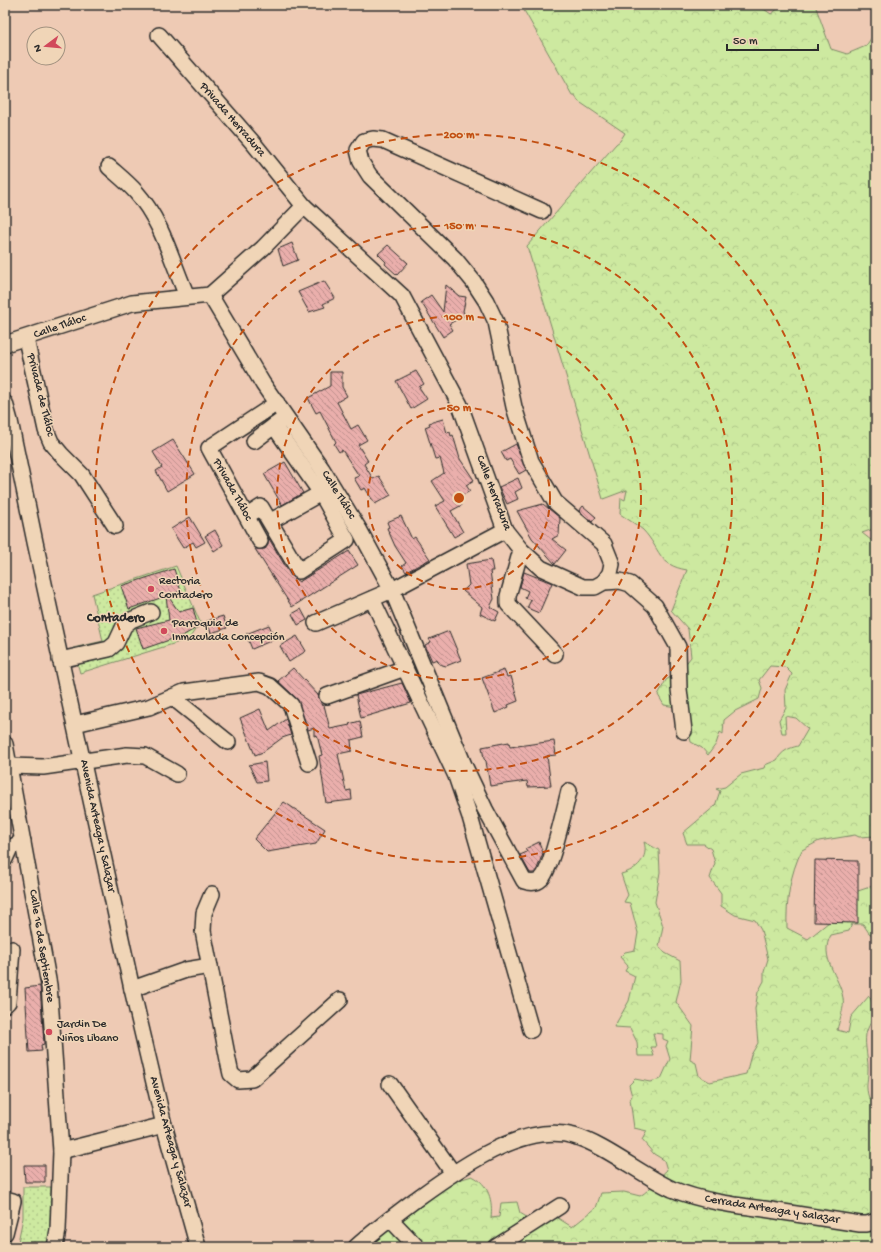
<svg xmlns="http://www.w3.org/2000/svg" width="881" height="1252" font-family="'Gochi Hand',sans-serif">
	<defs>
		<pattern id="grass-dots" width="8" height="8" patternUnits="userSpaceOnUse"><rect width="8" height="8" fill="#cde9a0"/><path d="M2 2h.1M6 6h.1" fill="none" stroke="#b0c88a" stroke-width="1.8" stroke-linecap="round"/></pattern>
		<pattern id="forest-crowns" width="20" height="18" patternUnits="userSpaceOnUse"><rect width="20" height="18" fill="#cde9a0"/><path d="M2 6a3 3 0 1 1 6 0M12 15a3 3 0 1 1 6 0" fill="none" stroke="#b0c88a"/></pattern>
		<pattern id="building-back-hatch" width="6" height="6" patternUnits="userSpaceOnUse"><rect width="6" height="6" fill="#eaafac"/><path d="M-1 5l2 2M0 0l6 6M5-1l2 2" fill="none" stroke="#be8f8c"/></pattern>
	</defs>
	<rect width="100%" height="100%" fill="#eecab4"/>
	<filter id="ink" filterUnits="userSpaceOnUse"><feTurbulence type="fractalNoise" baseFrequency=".025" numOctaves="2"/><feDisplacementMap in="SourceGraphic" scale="8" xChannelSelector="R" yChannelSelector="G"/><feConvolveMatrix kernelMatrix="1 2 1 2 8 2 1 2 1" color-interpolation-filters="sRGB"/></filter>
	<g filter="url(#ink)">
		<g fill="url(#grass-dots)" stroke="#7c8a66">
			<path d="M176 566 200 622 189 639 80 673 73 648 103 641 92 594Z"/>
			<path d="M23 1187H51L50 1227 47 1247H34L18 1242 23 1218Z"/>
		</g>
		<path fill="url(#forest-crowns)" stroke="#7c8a66" d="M521 5H758L771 14 783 5H815L831 49 847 54 866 46 876 31V528L862 533 876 544V838L875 836 859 837 855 835 819 841 802 850C790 873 786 902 787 928L808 939 829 922 855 892 876 885V897L874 899 876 908V937L869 933 863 924H852L849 931 831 935C818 957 840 977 843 998 845 1007 839 1021 837 1030L848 1033 851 1017 869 996C881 1017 871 1016 866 1034 864 1046 869 1060 868 1071 868 1082 865 1086 869 1098L876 1100V1247H365L449 1183 472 1176C489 1184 493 1201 491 1218L499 1217 501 1203 517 1202 520 1213 530 1219 553 1215 572 1227 596 1208 601 1193 624 1192 640 1196C652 1189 657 1178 667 1170L664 1160 654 1154 642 1140 647 1131 634 1128 630 1099 632 1096 629 1085 635 1079 650 1082 661 1079 670 1059 666 1046 668 1041 663 1039V1034L653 1033 656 1047H651L654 1056H638L637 1042 630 1028 614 1027 629 1001 635 976 625 971 628 966 620 957 625 952 635 950 638 933 630 903 624 902 628 895 621 874C637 870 649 858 644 842L659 850 660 872 655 902 663 926 659 946 665 953 680 961 681 980 676 1002 693 1026 690 1060 696 1063 699 1076 710 1082 746 1074 751 1055 758 1043 755 1009 758 992 764 981V972L768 959 761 930 755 920 735 915 721 906V893L710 878 715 863 711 849 704 844H687L683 833 715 806 720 791 716 789 725 787 741 774 764 768 765 765 777 760C782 751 789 748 798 746L808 729 796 718 785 716 786 733H782L779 720 786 708 785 690 792 674 785 667 770 666 759 680 762 688 759 699 735 711 724 720 723 734 720 732 716 744 708 755 702 748 691 742 689 732 676 707 664 705 658 695 666 680 680 671 691 657 688 629 671 610 687 570C657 565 661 549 643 530 636 524 627 519 620 514L621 498 625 500 627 490 603 499 527 246 616 144 620 141 625 133 578 101 575 95H572Z"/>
		<g fill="url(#building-back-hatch)" stroke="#2b2b2b">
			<path d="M292 243 298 260 283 266 278 249Z"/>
			<path d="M388 245 408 263 397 275 385 264 386 262 378 254Z"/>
			<path d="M324 281 335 298 323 304 325 307 309 312 298 292Z"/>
			<path d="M446 285 459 296 466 297 463 311 465 315 449 324 453 330 443 337 421 302 431 295 443 312Z"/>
			<path d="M416 371 424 384 419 387 427 399 411 409 396 381Z"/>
			<path d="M330 372H342V387L347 396 337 402 351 429 358 425 367 440 358 445 368 461 364 464 373 479 379 476 391 495 375 504 365 488 361 490 354 478 359 476 342 450 339 452 334 444 336 442 320 411 316 413 308 398 330 386Z"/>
			<path d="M443 419 447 433 450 432 451 436 453 435 460 459 474 480 466 485 470 491 458 498 462 505 451 511 463 532 454 537 435 506 445 501 432 481 444 473 440 458 435 459 425 427 430 425 429 423Z"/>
			<path d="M173 440 195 474 167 491 156 471 162 467 153 452Z"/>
			<path d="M516 444 526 470 519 474 510 459 506 461 501 452Z"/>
			<path d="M285 462 303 493 282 505 264 474Z"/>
			<path d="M518 478 522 488 515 492 518 499 507 504 499 487Z"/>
			<path d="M543 504 560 518 559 535 552 539 566 550 555 564 532 538 517 511Z"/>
			<path d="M583 506 596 517 592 522 579 511Z"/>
			<path d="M401 516 412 539 415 537 430 559 406 572 402 566 406 563 395 546 387 528 389 527 387 522Z"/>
			<path d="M190 517 205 542 196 547 193 542 183 548 171 529Z"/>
			<path d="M215 530 223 545 214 551 205 536Z"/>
			<path d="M268 537 291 576 299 582 349 551 358 565 292 607 255 549H265L268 545Z"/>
			<path d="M491 560 493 571H490L494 599 490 607 499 612 495 621 480 614 482 607 463 591 469 585 466 564Z"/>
			<path d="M174 569 181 591 168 596 179 612 193 608 198 627 184 635 143 649 136 628 169 620 166 596 129 609 121 586Z"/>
			<path d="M524 572 552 583 539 613 527 608 531 600 525 598 528 591 520 587Z"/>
			<path d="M301 609 307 620 298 625 292 614Z"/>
			<path d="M223 616 227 628 211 633 207 621Z"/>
			<path d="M269 625 275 639 252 649 246 634Z"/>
			<path d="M449 631 461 660 446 666 439 664 437 659 432 661 425 645 431 642 429 639Z"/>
			<path d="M297 636 306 651 289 662 280 646Z"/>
			<path d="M293 668 318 695 322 706 324 705 330 729 350 725 349 724 360 721 363 737 351 740 352 751 338 754 346 791 351 790 352 800 326 803 319 756 322 755 317 735 314 736V728L308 730 297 699 278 681Z"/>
			<path d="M504 670 507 677 511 676 518 701 508 705 509 707 495 713 482 678Z"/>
			<path d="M402 683 411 703 361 718 356 695Z"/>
			<path d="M260 709 269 731 286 719 291 735 282 738 263 752 255 755 240 718Z"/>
			<path d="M554 741 556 755 547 756 551 786 528 787 527 781 490 786 486 761 484 759 482 747 509 742 510 747Z"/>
			<path d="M265 762 267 781 257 782 249 765Z"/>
			<path d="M284 802 325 829 316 844 267 852 254 839Z"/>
			<path d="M539 842 543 853 537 869 534 873H530L520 855 527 852 525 849Z"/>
			<path d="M815 860 858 861V923L814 922Z"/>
			<path d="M40 986 44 1044 41 1045 42 1051 29 1052 25 988Z"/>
			<path d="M24 1165H45V1182H25Z"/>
		</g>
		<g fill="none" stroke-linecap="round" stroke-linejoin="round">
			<defs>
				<g id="minor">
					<path d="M159 35 254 144 304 206 402 296 460 405 505 530 521 550 541 568 583 587H595L604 582 620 581 630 584 655 606 678 647 679 689 684 731"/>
					<path d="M109 167C118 175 128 183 136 192 162 221 172 262 187 296"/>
					<path d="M542 211 383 140 373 139 364 141 358 150 361 162 370 176 455 259 473 281 486 301 496 322 514 407 531 461 555 502 604 544 612 564 610 573 604 582"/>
					<path d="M210 295 263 384 322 469 360 531 392 590 464 765 485 809 524 881C530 883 536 884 541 879 551 871 565 806 569 791"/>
					<path d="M26 339 46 430 51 442 61 454 82 475 115 526"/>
					<path d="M5 344 132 303 210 295 263 248 304 206"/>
					<path d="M5 403 10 421 35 542 132 989 164 1125 198 1247"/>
					<path d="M254 441 282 420"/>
					<path d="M247 516 261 507 299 571 347 540 321 493 274 426"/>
					<path d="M271 521 321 493"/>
					<path d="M260 541 209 448 277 403"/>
					<path d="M521 550 508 596V604L555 654"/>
					<path d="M372 599 456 776 470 817 531 1030"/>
					<path d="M316 623 392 590 505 530"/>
					<path d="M60 660 109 649 116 643 124 626 131 620 151 612"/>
					<path d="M327 696 405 668"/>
					<path d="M172 697 228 742"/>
					<path d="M75 724 149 707 184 692 259 682 270 686 291 705 309 763"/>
					<path d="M5 744 49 985 61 1151 58 1230 55 1247"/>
					<path d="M9 766 43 767 127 755 145 756 177 774"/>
					<path d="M5 859 10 848 23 841"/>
					<path d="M212 894 204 913 203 931 229 1065 231 1074 238 1080 252 1079 340 1000"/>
					<path d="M132 989 186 970 210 966"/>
					<path d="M5 1005 8 1002 12 949"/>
					<path d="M390 1084 453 1173"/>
					<path d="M61 1151 164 1125"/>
					<path d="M5 1199 13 1201 5 1233"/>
					<path d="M390 1219 417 1247"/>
					<path d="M356 1247C375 1230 395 1215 415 1200 454 1172 522 1121 574 1136 605 1145 641 1175 672 1189 701 1201 733 1205 764 1209 796 1214 828 1219 860 1224H867L876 1221"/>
					<path d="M496 1247 560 1206"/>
				</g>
			</defs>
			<use href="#minor" stroke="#2b2b2b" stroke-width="18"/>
			<use href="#minor" stroke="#f0d5b7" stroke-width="15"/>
		</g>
	</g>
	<g fill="none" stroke="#c25012" stroke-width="2" stroke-dasharray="7 5">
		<circle cx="459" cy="498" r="91"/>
		<circle cx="459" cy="498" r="182"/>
		<circle cx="459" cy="498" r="273"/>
		<circle cx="459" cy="498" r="364"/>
	</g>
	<g fill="#d1495b" stroke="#f0d5b7" stroke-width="1.5">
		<circle cx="151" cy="589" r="4"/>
		<circle cx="164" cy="631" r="4"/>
		<circle cx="49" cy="1032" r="4"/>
	</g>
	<g text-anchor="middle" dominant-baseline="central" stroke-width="3" stroke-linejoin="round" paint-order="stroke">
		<g font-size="12" fill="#2b2b2b" stroke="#f0d5b7">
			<text transform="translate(232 120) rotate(49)">Privada Herradura</text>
			<text transform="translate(60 327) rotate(-19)">Calle Tláloc</text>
			<text transform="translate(40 395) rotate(76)">Privada de Tláloc</text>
			<text transform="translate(232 490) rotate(61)">Privada Tláloc</text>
			<text transform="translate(493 493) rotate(69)">Calle Herradura</text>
			<text transform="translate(338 495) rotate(58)">Calle Tláloc</text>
			<text transform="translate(97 826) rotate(78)">Avenida Arteaga y Salazar</text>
			<text transform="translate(41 946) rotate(81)">Calle 16 de Septiembre</text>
			<text transform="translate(170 1142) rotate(75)">Avenida Arteaga y Salazar</text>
			<text transform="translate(772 1210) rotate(9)">Cerrada Arteaga y Salazar</text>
		</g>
		<g font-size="12" fill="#2b2b2b" stroke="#f0d5b7" text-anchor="start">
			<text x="159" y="582">Rectoria<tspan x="159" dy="14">Contadero</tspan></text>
			<text x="172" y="624">Parroquia de<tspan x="172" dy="14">Inmaculada Concepción</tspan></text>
			<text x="57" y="1025">Jardin De<tspan x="57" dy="14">Niños Libano</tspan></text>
		</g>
		<g font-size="13" font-weight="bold" fill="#2b2b2b" stroke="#f0d5b7">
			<text x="116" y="618">Contadero</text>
		</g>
	</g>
	<circle cx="459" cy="498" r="6" fill="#c25012" stroke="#f0d5b7" stroke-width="2"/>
	<g font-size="12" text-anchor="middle" font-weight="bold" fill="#c25012" stroke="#f0d5b7" stroke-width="3" stroke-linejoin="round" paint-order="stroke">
		<text x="459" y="138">200 m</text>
		<text x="459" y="229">150 m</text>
		<text x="459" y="320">100 m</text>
		<text x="459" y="411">50 m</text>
	</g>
	<rect width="881" height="1252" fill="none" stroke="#f0d5b7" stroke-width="20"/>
	<rect x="10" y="10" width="861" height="1232" fill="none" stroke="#2b2b2b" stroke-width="1.5" filter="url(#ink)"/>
	<g transform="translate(46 46) rotate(254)"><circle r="19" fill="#f0d5b7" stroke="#a1917f"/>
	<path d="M0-3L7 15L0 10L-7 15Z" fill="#d1495b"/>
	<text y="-6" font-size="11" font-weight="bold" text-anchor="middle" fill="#2b2b2b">N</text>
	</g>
	<path d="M727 44v6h91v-6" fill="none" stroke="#2b2b2b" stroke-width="2"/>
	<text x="733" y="44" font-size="12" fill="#2b2b2b" stroke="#f0d5b7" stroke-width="3" paint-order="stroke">50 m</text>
</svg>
